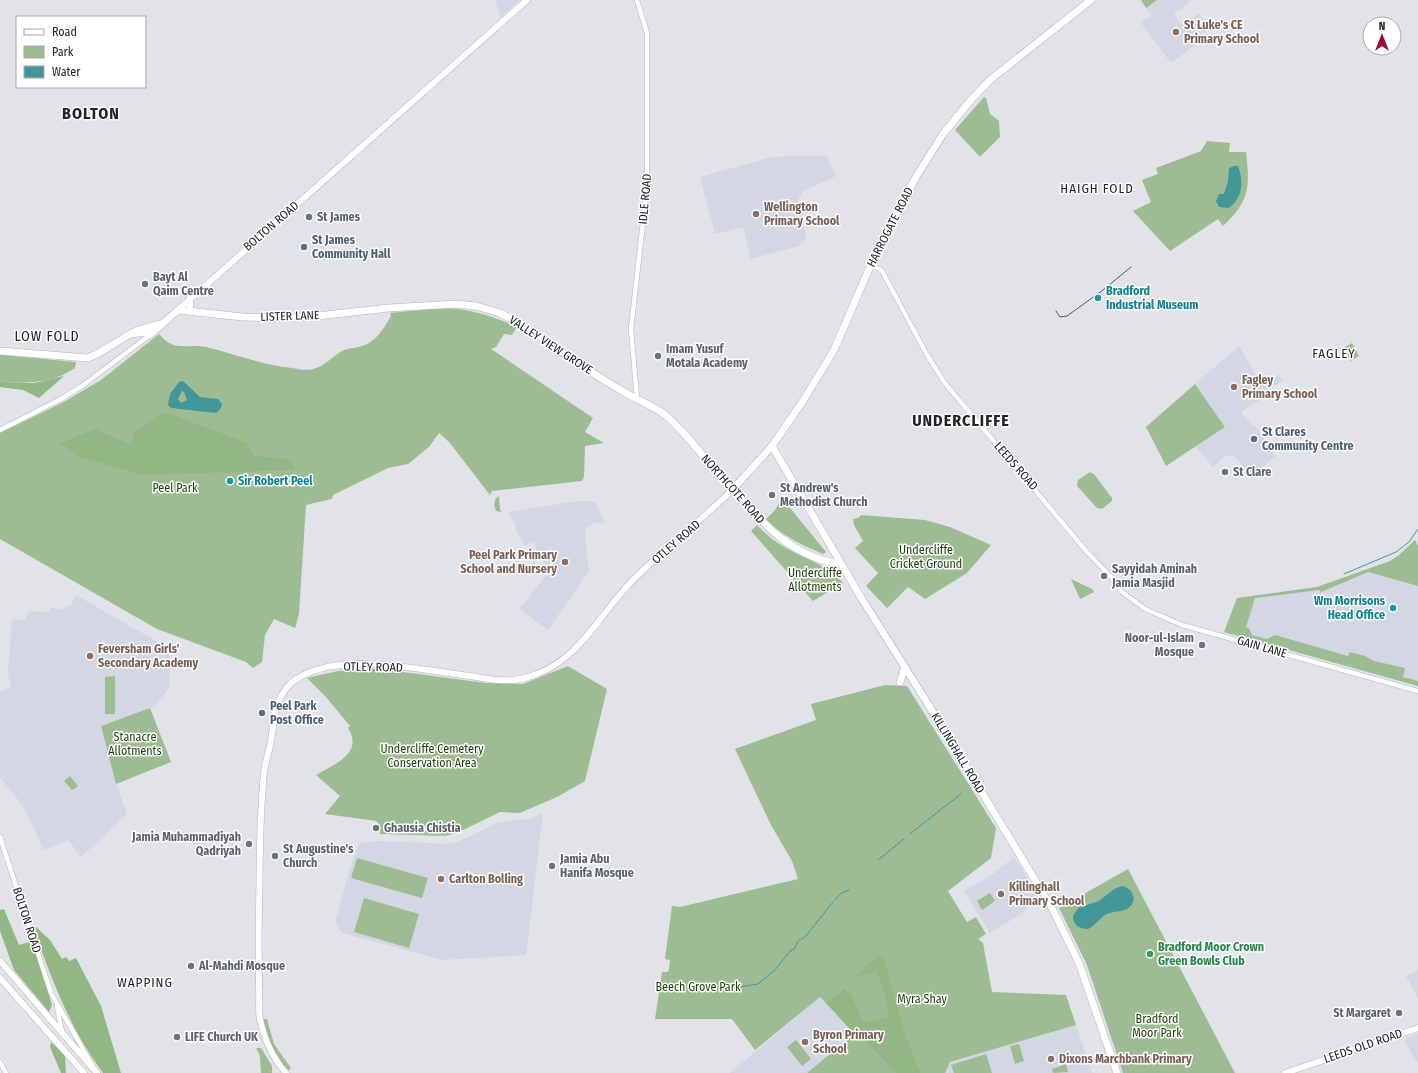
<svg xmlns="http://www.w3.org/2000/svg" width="1418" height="1073" font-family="'Fira Sans Condensed',sans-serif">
	<rect width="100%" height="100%" fill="#e1e3e9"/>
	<g fill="#d2d7e3">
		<path d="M495 0H520L501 17Z"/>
		<path d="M1157 0H1192L1174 14 1181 25 1199 13 1209 28 1200 36V41L1171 63 1141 23 1152 16 1146 8Z"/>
		<path d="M797 156H827L836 176 803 191 798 200 806 232 805 240 799 246 751 259 743 227 715 234 700 177 772 157Z"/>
		<path d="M1239 346 1262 385 1279 375 1283 381 1266 390 1269 394 1241 412 1250 423 1256 427 1276 456 1251 475 1233 455 1224 457 1213 467 1195 446 1225 426 1195 384Z"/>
		<path d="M578 501H592L596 503 605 523H594L587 527 585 535 589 571 548 630 519 609 550 571 537 553 534 542 525 546 515 528 517 526 510 517 509 512Z"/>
		<path d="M1415 540 1418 546V686L1224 632 1237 598 1317 587 1390 561 1399 555Z"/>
		<path d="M76 595 170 649V686L154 707 101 726 116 783 127 814 81 857 68 840 44 850 23 806 0 777V692L11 688 8 672 12 619 26 620 28 611 50 612V608L61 609 70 606Z"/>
		<path d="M543 813 526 955 443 960 342 933 335 923 349 871 359 843 380 841 448 844 458 842 499 822 528 819Z"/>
		<path d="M1014 857 1039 896 1021 914 990 933 964 891 993 874Z"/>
		<path d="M1418 970V998L1406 976Z"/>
		<path d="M820 997 854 1034 807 1073H730Z"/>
		<path d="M1076 1025 1092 1073H945L950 1062Z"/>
		<path d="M1418 1034V1061L1416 1062 1404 1039Z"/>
	</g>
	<g fill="#9ebc93">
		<path d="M1141 0H1157L1146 8Z"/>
		<path d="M984 97 986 98 990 114 999 121 1000 137 980 157 955 130Z"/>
		<path d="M1207 141 1230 143 1229 152H1246C1250 187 1250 201 1223 226L1218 219 1170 251 1133 211 1151 202 1142 180 1158 174 1156 168 1201 151Z"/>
		<path d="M439 308C467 308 491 315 517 327L512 335 504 334 496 347 491 349 593 418 585 432 604 443 585 446 584 477 582 481 492 491 490 495 449 442 439 433 429 447 408 464 388 468 333 495 332 499 306 505 299 614 295 628 274 619 265 635 262 662 253 668 246 662 157 629 0 539V433L62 403 101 380 159 334C175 353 185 343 206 347 235 354 262 365 292 368 298 369 306 371 313 369 326 366 333 355 344 350 350 348 356 348 362 346 376 342 384 328 391 316L390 313Z"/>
		<path d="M1352 343 1359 356 1351 361 1343 348Z"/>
		<path d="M0 355H3L76 362 75 368C52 384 27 383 0 382Z"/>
		<path d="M1195 384 1225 427 1166 466 1146 427Z"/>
		<path d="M1090 472 1094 474 1112 498V501L1102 509 1097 508 1077 486 1078 480Z"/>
		<path d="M499 496 500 510 502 512 496 511C494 505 493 499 499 496Z"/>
		<path d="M782 498 826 552 823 554C802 545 782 536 766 519L775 510Z"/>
		<path d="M861 515 925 520 950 527 991 545 967 573 925 599 908 587 887 608 866 586 878 573 855 548 863 541 854 525 853 519 858 518Z"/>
		<path d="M757 525C765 533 772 540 781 545 802 558 827 564 843 583L813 601 751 531Z"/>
		<path d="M1415 540 1418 546V586L1368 572 1321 592 1319 590 1255 598 1246 627 1249 628 1252 635 1267 639 1275 635 1348 656 1350 652 1365 656 1374 661 1405 668 1403 677 1418 681V686L1224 632 1237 598 1317 587 1390 561 1399 555Z"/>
		<path d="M1071 579 1092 589 1094 592 1080 599Z"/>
		<path d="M568 666 607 689 585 781 557 797 529 809 520 813 500 812 457 833 445 836 380 834V825L376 821 325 814 340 796 316 775C334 764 364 754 348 728L350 726 326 697 307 678 338 671 363 668 395 671 486 683 523 684Z"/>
		<path d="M115 676V714H105V677Z"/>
		<path d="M885 685 907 686 996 828 991 858 948 891 967 922 976 917 986 934 978 939 983 943 992 992 1066 995 1076 1025 950 1062 945 1073H807L854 1034 849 1026 820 997 755 1050 732 1019H655L662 972H667L669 970 670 960 665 959 672 906 680 907 798 879 792 861 771 825 735 749 816 720 811 704Z"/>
		<path d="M150 708 171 762 116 784 101 726Z"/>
		<path d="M70 776 78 786 72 790 64 781Z"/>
		<path d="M357 858 428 878 422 898 351 878Z"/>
		<path d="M1128 869 1235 1073H1123L1087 965 1059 908Z"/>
		<path d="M990 893 995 901 982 910 977 901Z"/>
		<path d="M364 898 419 914 409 948 354 932Z"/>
		<path d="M263 1019H267L274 1044 291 1068 288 1071C275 1055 267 1039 263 1019Z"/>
		<path d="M796 1040 811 1059 802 1066 787 1047Z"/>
		<path d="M1019 1044 1024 1061 1015 1064 1010 1046Z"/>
		<path d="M256 1048H261L272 1066V1073H261L260 1056Z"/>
		<path d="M986 1054 992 1073H954L951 1065Z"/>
		<path d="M1066 1064 1068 1072 1053 1073 1052 1069Z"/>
	</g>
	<g fill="#92b785">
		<path d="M64 376 39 398 23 390 0 387V382L34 383Z"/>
		<path d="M165 412 247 443 253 455 291 460 295 470 143 475 82 458 60 443 95 429 132 445 134 432Z"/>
		<path d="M4 909 19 945 32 941 52 1005 49 1012 14 970 0 931V910Z"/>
		<path d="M33 927H36L50 940 62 959 66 957 69 961 76 958 101 1006 121 1073H103C70 1029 51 978 33 927Z"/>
		<path d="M878 956H883L904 1031 920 1073H896L862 1038 854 1034 826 1003 844 989 852 996 863 1023 889 1016 886 998 877 972 853 978Z"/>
		<path d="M51 1042 65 1055 66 1073H61L50 1047Z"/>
	</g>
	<g fill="#439799" fill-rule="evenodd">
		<path d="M1234 166H1238C1244 182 1243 197 1229 208L1219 207 1216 201 1219 194H1224L1228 181 1229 168Z"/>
		<path d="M183 381 200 397 218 399 222 404 221 408 216 413 171 408 168 405 170 394 179 382ZM182 391 184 392 187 400 181 403 178 399Z"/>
		<path d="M1122 886C1133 888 1139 902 1127 909 1120 912 1112 911 1105 915 1099 919 1095 926 1088 929 1079 929 1073 925 1073 916L1078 908 1099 901 1114 889Z"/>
	</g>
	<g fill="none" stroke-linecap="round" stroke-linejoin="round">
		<g stroke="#439799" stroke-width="1">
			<path d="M1344 574 1396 552 1409 542 1418 529"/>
			<path d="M910 834 962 793"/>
			<path d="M878 860 904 839"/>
			<path d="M835 900 840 894 849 890"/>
			<path d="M737 982 739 987 758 984 775 970 790 951 794 949 799 940 805 937 833 902"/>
		</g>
		<defs>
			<g id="minor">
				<path d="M871 264 882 271 926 353 944 382 1087 552 1117 583 1121 591 1145 609 1182 625 1418 691"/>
				<path d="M637 398 631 329 647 187V33L637 0"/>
				<path d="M0 430 61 399 82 386 150 335"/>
				<path d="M0 837 51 993 92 1065"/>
				<path d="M57 1006 62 1032"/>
				<path d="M0 1062 6 1073"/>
			</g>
			<g id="major">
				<path d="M190 297V308L193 312"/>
				<path d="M178 310 527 0"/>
				<path d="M0 961 97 1073"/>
				<path d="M0 978 84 1073"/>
				<path d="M286 1073C273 1058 264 1039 260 1019 258 1009 260 997 259 987 259 962 258 937 259 913 260 866 259 819 264 773 265 763 269 752 271 741 273 731 273 720 276 709 280 696 288 683 300 677 343 652 423 670 470 676 488 679 507 683 525 678 579 664 598 615 633 580 665 548 701 521 733 489"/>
				<path d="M1285 1073 1418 1028"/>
			</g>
			<g id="highway">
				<path d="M131 334 144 332 150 335 178 310 243 317 280 318 317 316 389 308 457 304 476 306 500 313 518 322C552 344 584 369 619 389 633 398 649 404 664 414 680 427 692 443 705 458 715 470 725 481 735 492 765 526 793 557 840 564"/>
				<path d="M0 351 88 358C104 352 117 341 132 333 141 329 151 326 161 324"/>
				<path d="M772 446 862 599 938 720 1052 908 1079 963 1117 1073"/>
				<path d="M733 489 772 446 803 401 834 350 879 246 916 177 943 134 970 101 990 80 1091 0"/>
				<path d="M900 682 905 667"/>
			</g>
		</defs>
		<use href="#minor" stroke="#b2b4ba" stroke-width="5.5"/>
		<use href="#major" stroke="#b2b4ba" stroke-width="7"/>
		<use href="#highway" stroke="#b2b4ba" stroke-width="8"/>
		<use href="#minor" stroke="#fff" stroke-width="4.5"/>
		<use href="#major" stroke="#fff" stroke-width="6"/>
		<use href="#highway" stroke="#fff" stroke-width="7"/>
		<path stroke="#57585c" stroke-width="1" d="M1056 311 1060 317 1067 316 1103 290 1131 267"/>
	</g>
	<g fill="#8d6e63" stroke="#fff" stroke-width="1.5">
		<circle cx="1176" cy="32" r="4"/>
		<circle cx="756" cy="214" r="4"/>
		<circle cx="1234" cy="387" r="4"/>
		<circle cx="565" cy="562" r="4"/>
		<circle cx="90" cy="656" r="4"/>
		<circle cx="441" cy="879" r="4"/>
		<circle cx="1001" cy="894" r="4"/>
		<circle cx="805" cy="1042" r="4"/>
		<circle cx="1051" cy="1059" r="4"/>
	</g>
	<g fill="#6b7280" stroke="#fff" stroke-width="1.5">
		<circle cx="309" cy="217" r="4"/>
		<circle cx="145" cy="284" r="4"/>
		<circle cx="658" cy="356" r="4"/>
		<circle cx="1225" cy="472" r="4"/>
		<circle cx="772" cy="495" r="4"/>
		<circle cx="1104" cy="576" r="4"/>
		<circle cx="1202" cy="645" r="4"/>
		<circle cx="376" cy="828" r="4"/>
		<circle cx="249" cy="844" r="4"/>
		<circle cx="275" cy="856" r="4"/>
		<circle cx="552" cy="866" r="4"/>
		<circle cx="191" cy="966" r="4"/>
		<circle cx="1399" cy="1013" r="4"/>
		<circle cx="177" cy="1037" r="4"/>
	</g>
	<g fill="#5c6f8a" stroke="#fff" stroke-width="1.5">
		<circle cx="304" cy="247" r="4"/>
		<circle cx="1254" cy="439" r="4"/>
		<circle cx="262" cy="713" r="4"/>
	</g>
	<g fill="#0f9aa8" stroke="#fff" stroke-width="1.5">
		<circle cx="1098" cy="298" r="4"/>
		<circle cx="230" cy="481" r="4"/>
		<circle cx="1393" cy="608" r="4"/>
	</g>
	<circle fill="#2e9e5b" stroke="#fff" stroke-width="1.5" cx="1150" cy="954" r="4"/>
	<g text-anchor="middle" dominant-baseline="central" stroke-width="3" stroke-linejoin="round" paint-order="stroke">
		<g font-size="12" font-weight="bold" fill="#785e54" stroke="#fff" text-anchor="start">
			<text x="1184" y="25">St Luke's CE<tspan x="1184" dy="14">Primary School</tspan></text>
			<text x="764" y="207">Wellington<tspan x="764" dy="14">Primary School</tspan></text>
			<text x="1242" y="380">Fagley<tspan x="1242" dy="14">Primary School</tspan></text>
			<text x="557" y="555" text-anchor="end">Peel Park Primary<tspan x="557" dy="14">School and Nursery</tspan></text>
			<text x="98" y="649">Feversham Girls'<tspan x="98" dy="14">Secondary Academy</tspan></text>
			<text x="449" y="879">Carlton Bolling</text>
			<text x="1009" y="887">Killinghall<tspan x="1009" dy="14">Primary School</tspan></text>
			<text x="813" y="1035">Byron Primary<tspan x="813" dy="14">School</tspan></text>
			<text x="1059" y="1059">Dixons Marchbank Primary</text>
		</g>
		<g font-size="12" fill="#232426" stroke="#fff">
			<text transform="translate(645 199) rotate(-85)">IDLE ROAD</text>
			<text transform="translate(271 226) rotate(-41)">BOLTON ROAD</text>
			<text transform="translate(890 227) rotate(-63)">HARROGATE ROAD</text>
			<text transform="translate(290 316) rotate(-2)">LISTER LANE</text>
			<text transform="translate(551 345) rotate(33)">VALLEY VIEW GROVE</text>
			<text transform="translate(1016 466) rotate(49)">LEEDS ROAD</text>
			<text transform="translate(733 489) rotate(48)">NORTHCOTE ROAD</text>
			<text transform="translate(676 542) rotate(-41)">OTLEY ROAD</text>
			<text transform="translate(1262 647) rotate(16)">GAIN LANE</text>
			<text transform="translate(373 667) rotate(1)">OTLEY ROAD</text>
			<text transform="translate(958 753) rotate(59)">KILLINGHALL ROAD</text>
			<text transform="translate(27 920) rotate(72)">BOLTON ROAD</text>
			<text transform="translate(1363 1046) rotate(-19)">LEEDS OLD ROAD</text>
		</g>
		<g font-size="12" font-weight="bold" fill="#5b616d" stroke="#fff" text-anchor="start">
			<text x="317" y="217">St James</text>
			<text x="153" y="277">Bayt Al<tspan x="153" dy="14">Qaim Centre</tspan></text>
			<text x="666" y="349">Imam Yusuf<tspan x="666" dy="14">Motala Academy</tspan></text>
			<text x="1233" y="472">St Clare</text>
			<text x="780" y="488">St Andrew's<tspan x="780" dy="14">Methodist Church</tspan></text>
			<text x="1112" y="569">Sayyidah Aminah<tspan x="1112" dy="14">Jamia Masjid</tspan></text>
			<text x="1194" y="638" text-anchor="end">Noor-ul-Islam<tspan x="1194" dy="14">Mosque</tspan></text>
			<text x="384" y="828">Ghausia Chistia</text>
			<text x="241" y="837" text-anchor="end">Jamia Muhammadiyah<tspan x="241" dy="14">Qadriyah</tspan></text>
			<text x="283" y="849">St Augustine's<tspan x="283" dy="14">Church</tspan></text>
			<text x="560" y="859">Jamia Abu<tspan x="560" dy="14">Hanifa Mosque</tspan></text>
			<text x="199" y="966">Al‐Mahdi Mosque</text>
			<text x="1391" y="1013" text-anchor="end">St Margaret</text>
			<text x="185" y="1037">LIFE Church UK</text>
		</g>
		<g font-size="12" font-weight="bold" fill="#4e5e75" stroke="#fff" text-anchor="start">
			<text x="312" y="240">St James<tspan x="312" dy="14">Community Hall</tspan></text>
			<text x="1262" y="432">St Clares<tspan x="1262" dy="14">Community Centre</tspan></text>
			<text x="270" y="706">Peel Park<tspan x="270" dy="14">Post Office</tspan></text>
		</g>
		<g font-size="12" font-weight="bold" fill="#0d838f" stroke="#fff" text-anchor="start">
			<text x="1106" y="291">Bradford<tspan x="1106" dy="14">Industrial Museum</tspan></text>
			<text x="238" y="481">Sir Robert Peel</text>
			<text x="1385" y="601" text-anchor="end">Wm Morrisons<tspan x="1385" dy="14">Head Office</tspan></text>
		</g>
		<g font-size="12" fill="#1c3f0b" stroke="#fff">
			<text x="175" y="488">Peel Park</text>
			<text x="926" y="550">Undercliffe<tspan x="926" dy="14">Cricket Ground</tspan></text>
			<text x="815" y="573">Undercliffe<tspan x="815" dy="14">Allotments</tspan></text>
			<text x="135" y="737">Stanacre<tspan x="135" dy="14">Allotments</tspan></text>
			<text x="432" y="749">Undercliffe Cemetery<tspan x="432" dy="14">Conservation Area</tspan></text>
			<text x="698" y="987">Beech Grove Park</text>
			<text x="922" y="999">Myra Shay</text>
			<text x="1157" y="1019">Bradford<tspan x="1157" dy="14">Moor Park</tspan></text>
		</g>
		<g font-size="12" font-weight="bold" fill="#27864d" stroke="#fff" text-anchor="start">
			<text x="1158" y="947">Bradford Moor Crown<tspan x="1158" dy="14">Green Bowls Club</tspan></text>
		</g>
		<g font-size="13" letter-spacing="1" fill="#232426" stroke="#fff">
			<text x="1097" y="188">HAIGH FOLD</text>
			<text x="1334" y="353">FAGLEY</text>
			<text x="145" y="982">WAPPING</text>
		</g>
		<g font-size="14" letter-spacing="1" fill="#232426" stroke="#fff">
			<text x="47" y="336">LOW FOLD</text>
		</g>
		<g font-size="16" font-weight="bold" letter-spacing="1" fill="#232426" stroke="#fff">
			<text x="91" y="113">BOLTON</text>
			<text x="961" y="420">UNDERCLIFFE</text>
		</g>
	</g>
	<rect x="16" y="16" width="130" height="72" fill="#ffffff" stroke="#a7a7a8"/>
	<rect x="24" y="29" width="20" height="6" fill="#ffffff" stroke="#a7a7a8"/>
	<text x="52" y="36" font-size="12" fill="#232426">Road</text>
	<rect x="24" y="46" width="20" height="12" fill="#9ebc93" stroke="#a7a7a8"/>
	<text x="52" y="56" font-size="12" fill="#232426">Park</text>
	<rect x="24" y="66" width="20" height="12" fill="#439799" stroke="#a7a7a8"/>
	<text x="52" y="76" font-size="12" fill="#232426">Water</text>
	<g transform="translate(1382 36)"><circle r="19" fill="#ffffff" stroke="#a7a7a8"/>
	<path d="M0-3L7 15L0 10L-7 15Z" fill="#a40630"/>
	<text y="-6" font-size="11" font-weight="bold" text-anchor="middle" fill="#232426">N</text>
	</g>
</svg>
